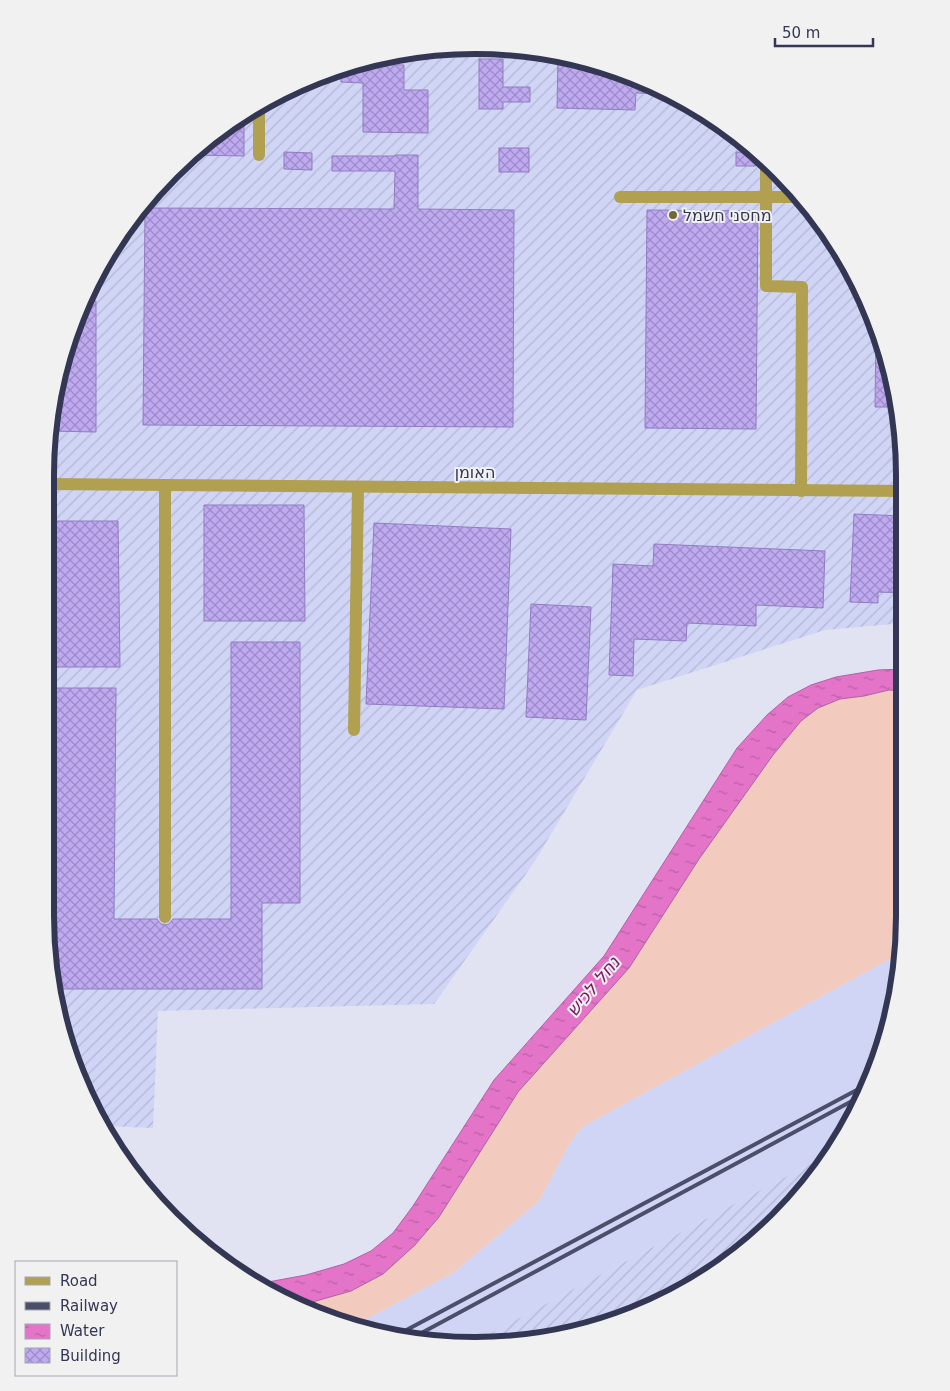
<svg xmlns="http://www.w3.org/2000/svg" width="950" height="1391" font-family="'DejaVu Sans',Heebo,sans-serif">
	<defs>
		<pattern id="industrial-furrows" width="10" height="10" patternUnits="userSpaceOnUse" patternTransform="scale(1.25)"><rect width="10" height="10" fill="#d0d5f6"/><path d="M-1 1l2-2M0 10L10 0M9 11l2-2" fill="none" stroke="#b3b7d5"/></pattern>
		<pattern id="water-ripples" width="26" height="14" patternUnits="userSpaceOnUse" patternTransform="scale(1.25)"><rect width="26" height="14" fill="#e474c8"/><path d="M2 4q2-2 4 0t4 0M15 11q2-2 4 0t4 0" fill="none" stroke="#b960a5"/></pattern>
		<pattern id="building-cross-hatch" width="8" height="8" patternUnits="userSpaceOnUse" patternTransform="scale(1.25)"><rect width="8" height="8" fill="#bfaaf2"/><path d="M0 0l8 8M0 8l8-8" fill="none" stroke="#9c8bc7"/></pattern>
	</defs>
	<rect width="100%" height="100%" fill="#e1e3f3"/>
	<path fill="#d0d5f6" d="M901 953 897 1000 861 1106 825 1156 470 1344 447 1345 357 1324 453 1273 539 1201 570 1143 582 1127Z"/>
	<g fill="url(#industrial-furrows)">
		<path d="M475 45 559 53 639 78 714 117 779 171 832 236 872 310 897 391 905 475V623L825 630 637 690 535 861 434 1004 158 1011 153 1128 103 1126 68 1054 45 916V475L53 391 89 285 171 171 236 118 310 78 391 53Z"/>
		<path d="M825 1156 779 1220 690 1289 559 1338 470 1344Z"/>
	</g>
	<path fill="#f2cabe" d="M889 690 905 691V916L901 953 582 1127 570 1143 539 1201 453 1273 357 1324 311 1313 295 1304 309 1303 415 1245 439 1217 518 1092 629 968 699 859 773 755 801 721 818 708 840 699 864 696Z"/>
	<path fill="url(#water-ripples)" stroke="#af62a5" d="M905 669V691L889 690 864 696 840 699 818 708 801 721 773 755 699 859 629 968 518 1092 439 1217 415 1245 383 1274 351 1291 309 1303 295 1304 254 1281 268 1282 306 1275 344 1264 371 1251 393 1233 413 1206 494 1080 604 956 737 748 767 715 788 697 811 685 836 677 878 670Z"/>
	<g fill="url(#building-cross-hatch)" stroke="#917cc0">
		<path d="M558 55H565L639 78 670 94 636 93 635 110 557 108Z"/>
		<path d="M479 59H503V87H530V102H503V109H479Z"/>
		<path d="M365 61V64L404 65V90H428V133L363 132V83L341 82V69Z"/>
		<path d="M244 113V156L190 155 236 118Z"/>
		<rect x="499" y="148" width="30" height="24"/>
		<path d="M284 152 312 153V170L284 169Z"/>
		<path d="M736 152 756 153V166H736Z"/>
		<path d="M395 155H418V209L514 210 513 427 143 425 145 208 394 209 395 171H332V156H395Z"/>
		<path d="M647 210 758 211 756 429 645 428Z"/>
		<path d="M84 301H96V432L49 431 53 391Z"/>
		<path d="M876 330H878L897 391 898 407H875Z"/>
		<path d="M204 505H304L305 621H204Z"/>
		<path d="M854 514 903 516 900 576 905 577V593L878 592V603L850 602Z"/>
		<path d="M47 521H118L120 667H48Z"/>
		<path d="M374 523 511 529 504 709 366 704Z"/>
		<path d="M654 544 825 551 823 608 756 605V626L687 623 686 641 634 639 633 676 609 675 613 564 653 566Z"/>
		<path d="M531 604 591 607 586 720 526 717Z"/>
		<path d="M231 642H300V903H262V989H57L45 916V688H116L114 919H157L161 924 165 925 169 924 173 919H231Z"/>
	</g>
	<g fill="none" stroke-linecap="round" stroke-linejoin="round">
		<g stroke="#b0a04f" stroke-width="12">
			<path d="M259 105V155"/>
			<path d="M766 160V286L802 287 801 491"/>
			<path d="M620 197H798"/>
			<path d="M45 484 905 491"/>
			<path d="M354 730 358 487"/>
			<path d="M165 917V485"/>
		</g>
		<g stroke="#4b4f6a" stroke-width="4">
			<path d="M399 1334 868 1084"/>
			<path d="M414 1337 865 1094"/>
		</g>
	</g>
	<circle fill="#736835" stroke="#f1f1f1" stroke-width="2" cx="673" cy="215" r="5"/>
	<g text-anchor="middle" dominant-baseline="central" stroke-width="4" stroke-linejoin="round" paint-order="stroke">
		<g font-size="16" fill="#333754" stroke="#f1f1f1" text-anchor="start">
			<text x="683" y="215">מחסני חשמל</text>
		</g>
		<g font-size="16" fill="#333754" stroke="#f1f1f1">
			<text x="475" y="472">האומן</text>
		</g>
		<g font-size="18" font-style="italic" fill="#791365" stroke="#f1f1f1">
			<text transform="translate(593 986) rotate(-50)">נחל לכיש</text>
		</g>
	</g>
	<path d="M0 0H950V1391H0ZM475 54H475A421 421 0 0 1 896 475V916A421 421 0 0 1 475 1337H475A421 421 0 0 1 54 916V475A421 421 0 0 1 475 54Z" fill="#f1f1f1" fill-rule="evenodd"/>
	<path fill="none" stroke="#333754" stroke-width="6" d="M475 54H475A421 421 0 0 1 896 475V916A421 421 0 0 1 475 1337H475A421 421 0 0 1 54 916V475A421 421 0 0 1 475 54Z"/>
	<rect x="15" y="1261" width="162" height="115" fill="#f1f1f1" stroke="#a5a7b2"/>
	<rect x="25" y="1277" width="25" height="8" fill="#b0a04f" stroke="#a5a7b2"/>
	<text x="60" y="1286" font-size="15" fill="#333754">Road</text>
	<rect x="25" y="1302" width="25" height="8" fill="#4b4f6a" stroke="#a5a7b2"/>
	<text x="60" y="1311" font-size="15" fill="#333754">Railway</text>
	<rect x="25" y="1324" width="25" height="15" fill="url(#water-ripples)" stroke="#a5a7b2"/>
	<text x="60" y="1336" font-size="15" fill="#333754">Water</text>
	<rect x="25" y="1348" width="25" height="15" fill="url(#building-cross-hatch)" stroke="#a5a7b2"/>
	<text x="60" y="1361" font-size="15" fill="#333754">Building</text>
	<path d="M775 38v8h98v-8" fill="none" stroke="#333754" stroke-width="2.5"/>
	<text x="782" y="38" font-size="15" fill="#333754" stroke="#f1f1f1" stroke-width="4" paint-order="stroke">50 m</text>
</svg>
